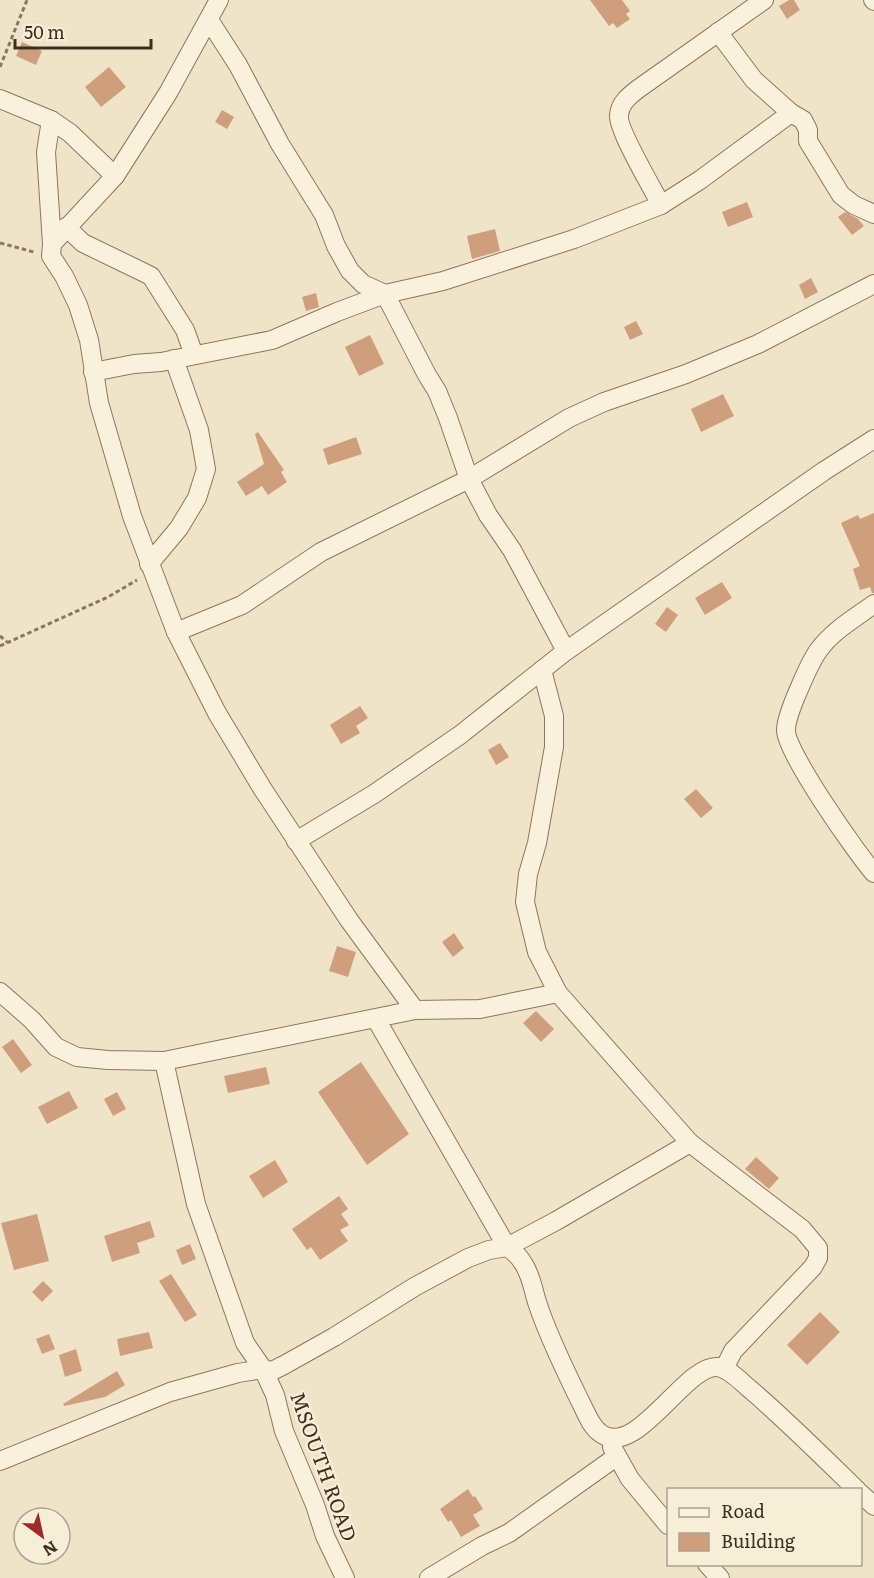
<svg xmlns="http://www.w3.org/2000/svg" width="874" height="1578" font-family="Literata,serif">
	<rect width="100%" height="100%" fill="#f0e4c8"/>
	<g fill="#cf9f7d">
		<path d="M590 0H622L630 11 626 14 630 19 617 28 613 23 609 26Z"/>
		<path d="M789 0H794L800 10 787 19 779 6Z"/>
		<path d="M22 42 42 51 36 65 16 56Z"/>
		<path d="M109 67 126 87 101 107 85 87Z"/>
		<path d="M222 110 234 117 227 129 215 122Z"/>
		<path d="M747 202 753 217 728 227 722 212Z"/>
		<path d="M845 212 858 219 864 226 852 235 838 217Z"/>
		<path d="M495 229 500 251 472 259 467 236Z"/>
		<path d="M811 278 818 292 805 299 799 285Z"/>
		<path d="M316 293 319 307 306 311 302 297Z"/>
		<path d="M636 321 643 334 630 340 624 327Z"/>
		<path d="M370 335 384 364 359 376 345 347Z"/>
		<path d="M723 394 734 416 701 432 691 409Z"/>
		<path d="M258 432 284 470 281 472 287 482 268 495 262 486 246 496 237 482 264 464 255 434Z"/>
		<path d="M356 437 362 454 328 465 323 449Z"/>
		<path d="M874 513V593H872L870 587 860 590 853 569 860 566 841 523 858 515 860 519Z"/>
		<path d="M722 582 732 598 705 615 695 598Z"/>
		<path d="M667 607 678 615 666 632 655 624Z"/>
		<path d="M360 706 368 718 356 726 360 733 341 744 330 725Z"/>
		<path d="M500 743 509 757 496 765 488 750Z"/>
		<path d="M696 789 713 808 701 818 684 799Z"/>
		<path d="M454 933 464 948 453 957 442 942Z"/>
		<path d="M337 946 356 952 348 977 329 971Z"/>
		<path d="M536 1011 554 1029 541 1042 523 1023Z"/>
		<path d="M13 1039 32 1065 21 1073 2 1047Z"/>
		<path d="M361 1062 409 1134 367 1165 318 1092Z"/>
		<path d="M266 1067 270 1084 228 1093 224 1076Z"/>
		<path d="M69 1091 78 1108 47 1124 38 1107Z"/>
		<path d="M117 1092 126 1109 113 1116 104 1099Z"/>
		<path d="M756 1157 779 1178 769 1189 745 1169Z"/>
		<path d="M275 1160 288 1182 263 1198 249 1176Z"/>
		<path d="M339 1196 348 1209 341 1214 349 1225 340 1230 348 1241 320 1260 311 1247 307 1250 292 1229Z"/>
		<path d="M37 1214 49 1261 14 1270 1 1223Z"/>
		<path d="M150 1221 155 1237 137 1243 140 1253 112 1262 104 1236Z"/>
		<path d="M190 1244 196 1259 182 1265 176 1250Z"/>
		<path d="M171 1274 197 1315 185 1322 159 1281Z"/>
		<path d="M43 1281 53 1291 42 1302 32 1292Z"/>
		<path d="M820 1312 840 1332 807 1365 787 1345Z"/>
		<path d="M149 1332 153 1348 120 1356 117 1339Z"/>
		<path d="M49 1334 55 1349 42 1354 36 1339Z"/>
		<path d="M76 1349 82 1371 65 1377 59 1355Z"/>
		<path d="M117 1371 125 1385 105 1397 64 1406 63 1404Z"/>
		<path d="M468 1489 473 1497 475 1496 483 1509 473 1515 480 1526 461 1537 451 1520 448 1522 440 1509Z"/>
	</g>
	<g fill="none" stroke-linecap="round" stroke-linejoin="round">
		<defs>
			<g id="street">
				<path d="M219 0 168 93 115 176 52 244 51 256 64 276 78 305 89 340 99 403 132 516 176 632 217 713 262 788 349 920 415 1010"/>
				<path d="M873 0 874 1"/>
				<path d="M209 20 238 65 280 144 324 215 336 246 350 271 363 284 385 294 443 281 574 239 661 205 700 180 791 113"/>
				<path d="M718 32 754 80 791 113 803 120 808 130V141L841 195 854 205 874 214"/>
				<path d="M0 99 51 120 70 133 115 176"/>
				<path d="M51 120 46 152 52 244"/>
				<path d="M661 205C653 189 617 129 619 115 620 103 629 96 638 89L764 0"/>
				<path d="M66 227 83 243 151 276 185 330 194 355"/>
				<path d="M93 372 134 364 161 362 272 340 337 312 385 294 427 375 437 391 448 418 469 479 488 515 512 550 566 651"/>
				<path d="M149 564 179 528 197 498 206 469 199 430 174 359"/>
				<path d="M874 604C855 618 832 631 818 651 809 664 803 680 796 696 792 706 786 720 786 730 785 751 857 854 874 873"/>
				<path d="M176 632 242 605 321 552 469 479 569 418 604 402 686 374 758 344 874 284"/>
				<path d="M542 670 554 716V747L537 843 528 874 525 902 537 952 558 993 690 1143 802 1229 818 1248V1258L813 1267 733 1351 724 1369"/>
				<path d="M296 841 374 794 460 735 566 651 824 471 874 439"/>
				<path d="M0 992 32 1020 56 1047 77 1057 108 1060 164 1061 415 1010 480 1009 558 993"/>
				<path d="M376 1019 507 1247 556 1221 690 1143"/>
				<path d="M164 1061 196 1204 245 1343 263 1369 272 1371 284 1365 334 1337 416 1286 468 1258 489 1250 507 1247C513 1251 519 1256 523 1263 532 1276 533 1291 538 1305 549 1338 565 1370 580 1401 585 1410 590 1425 599 1432 635 1463 685 1363 718 1367 730 1369 742 1383 751 1390 788 1422 822 1456 857 1490"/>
				<path d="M612 1447 630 1479 668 1525"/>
				<path d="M0 1461 170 1392 238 1373 263 1369 275 1395 284 1431 315 1505 325 1536 345 1578"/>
				<path d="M860 1493 874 1506"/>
				<path d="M707 1564 720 1578"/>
				<path d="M429 1578 482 1546 509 1533 616 1457"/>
			</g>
		</defs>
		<use href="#street" stroke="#8d765c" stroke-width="20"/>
		<g stroke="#8d765c" stroke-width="3" stroke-dasharray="4.5 3" stroke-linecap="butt">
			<path d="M0 67 27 0"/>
			<path d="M0 243 34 252"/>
			<path d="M0 636 7 642"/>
			<path d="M0 646 108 597 137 580"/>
		</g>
		<use href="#street" stroke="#faf1dc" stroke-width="18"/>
	</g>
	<g text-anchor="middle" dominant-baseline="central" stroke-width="4.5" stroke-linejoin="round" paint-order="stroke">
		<g font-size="20" fill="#3d2e20" stroke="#f7eed8">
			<text transform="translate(325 1466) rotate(70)">MSOUTH ROAD</text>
		</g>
	</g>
	<rect x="667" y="1488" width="195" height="78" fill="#f7eed8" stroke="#ada18e" stroke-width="1.5"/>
	<rect x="679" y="1508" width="30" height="9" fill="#faf1dc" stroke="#ada18e" stroke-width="1.5"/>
	<text x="721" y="1518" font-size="18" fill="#3d2e20">Road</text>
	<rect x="679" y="1533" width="30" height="18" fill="#cf9f7d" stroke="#ada18e" stroke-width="1.5"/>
	<text x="721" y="1548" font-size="18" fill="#3d2e20">Building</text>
	<g transform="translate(42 1536) rotate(147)"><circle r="28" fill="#f7eed8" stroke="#ada18e" stroke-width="1.5"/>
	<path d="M0-4.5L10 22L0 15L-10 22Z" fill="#9e2a2b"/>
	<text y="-9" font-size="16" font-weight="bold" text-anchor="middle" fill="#3d2e20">N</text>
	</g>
	<path d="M15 39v9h136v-9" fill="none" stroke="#3d2e20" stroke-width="3"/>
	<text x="24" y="39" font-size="18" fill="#3d2e20" stroke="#f7eed8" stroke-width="4.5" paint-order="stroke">50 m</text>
</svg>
